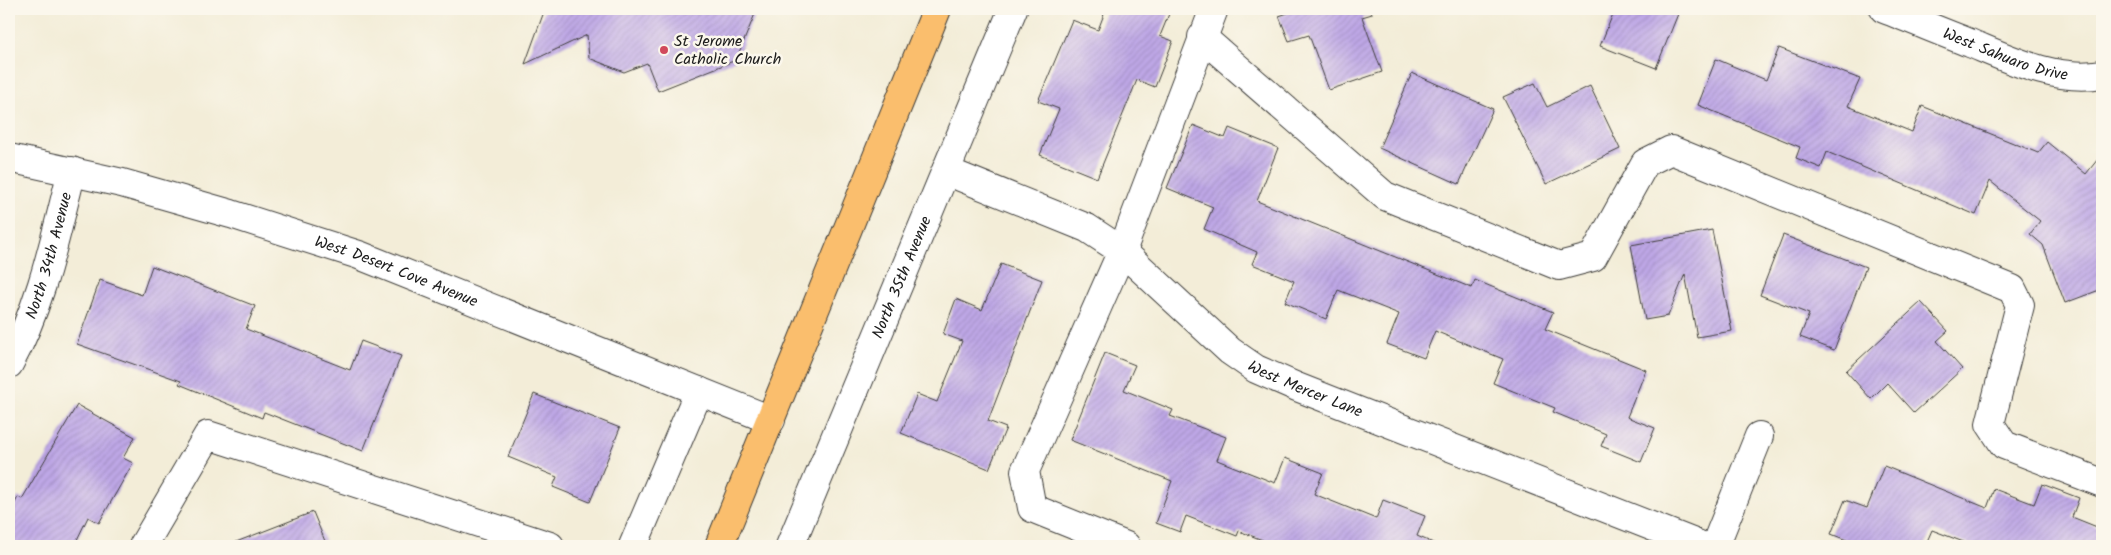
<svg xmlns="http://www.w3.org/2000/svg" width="2111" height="555" font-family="Kalam,sans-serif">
	<defs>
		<pattern id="building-hatch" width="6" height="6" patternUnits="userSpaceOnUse" patternTransform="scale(1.25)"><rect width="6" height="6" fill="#bea7e6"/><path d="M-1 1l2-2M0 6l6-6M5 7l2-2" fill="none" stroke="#a38fc5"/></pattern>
	</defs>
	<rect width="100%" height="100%" fill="#fbf7ec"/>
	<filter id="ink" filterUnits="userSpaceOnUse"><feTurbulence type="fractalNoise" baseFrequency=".02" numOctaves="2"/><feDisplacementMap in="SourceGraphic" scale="10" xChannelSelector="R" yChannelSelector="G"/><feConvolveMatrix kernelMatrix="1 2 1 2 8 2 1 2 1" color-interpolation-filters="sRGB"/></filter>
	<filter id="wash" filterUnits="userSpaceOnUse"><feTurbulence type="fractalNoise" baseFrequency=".0096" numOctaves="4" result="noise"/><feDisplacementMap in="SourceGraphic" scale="20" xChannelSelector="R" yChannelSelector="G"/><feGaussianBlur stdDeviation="1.12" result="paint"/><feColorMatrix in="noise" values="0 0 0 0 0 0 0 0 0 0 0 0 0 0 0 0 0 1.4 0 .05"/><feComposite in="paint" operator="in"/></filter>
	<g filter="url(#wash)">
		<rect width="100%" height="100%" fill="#f3edd8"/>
		<g id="blocks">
			<g fill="url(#building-hatch)">
				<path d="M545 9H757L736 60 658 91 647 63 624 72 589 58 587 35 525 64Z"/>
				<path d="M1106 9H1171L1160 36 1173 41 1155 87 1137 80 1097 178 1040 155 1059 109 1038 101 1072 20 1098 30Z"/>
				<path d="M1299 9H1371L1372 14 1362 17 1382 72 1329 90 1309 35 1289 41 1279 16Z"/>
				<path d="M1615 9H1680L1656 68 1600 46Z"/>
				<path d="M1779 48 1860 79 1848 106 1912 132 1922 106 2038 153 2047 142 2086 174 2102 154V289L2065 303 2043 245 2030 234 2040 221 1990 181 1976 215 1827 152 1821 168 1796 158 1800 147 1698 105 1716 59 1766 80Z"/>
				<path d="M1412 73 1493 109 1459 184 1379 148Z"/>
				<path d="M1535 83 1547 107 1590 86 1620 149 1546 184 1503 97Z"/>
				<path d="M1193 125 1225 138 1229 128 1278 148 1257 201 1472 288 1475 280 1553 312 1545 329 1646 370 1627 417 1655 428 1641 462 1601 446 1606 434 1553 412 1555 408 1493 383 1503 359 1435 331 1424 358 1387 344 1399 314 1338 290 1326 319 1285 302 1294 281 1252 264 1257 252 1204 229 1213 207 1167 188Z"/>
				<path d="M1712 230 1732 331 1697 337 1685 274 1668 316 1645 320 1631 245Z"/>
				<path d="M1783 235 1866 267 1834 350 1800 337 1809 314 1760 295Z"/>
				<path d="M1001 264 1042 280 988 421 1006 428 989 469 901 433 917 394 937 402 962 341 943 334 956 299 982 310Z"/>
				<path d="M152 266 255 306 246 329 350 370 361 341 401 356 363 451 264 412 262 418 179 384 181 381 77 344 100 280 142 295Z"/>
				<path d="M1921 302 1948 331 1937 341 1962 369 1914 413 1887 383 1871 399 1846 371Z"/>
				<path d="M1105 353 1135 365 1124 390 1173 410 1170 416 1226 437 1217 460 1275 483 1285 458 1323 473 1314 494 1376 519 1383 500 1425 516 1417 536 1440 546H1278L1239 531 1237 536 1186 516 1180 532 1156 523 1172 481 1070 440Z"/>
				<path d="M534 394 620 428 590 502 553 487 557 477 508 457Z"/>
				<path d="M77 405 135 437 123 458 133 463 99 523 88 517 74 546H9V515L18 497 22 499Z"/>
				<path d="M1884 466 1987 508 1994 489 2034 504 2042 484 2079 498 2072 517 2102 529V546H1974L1932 530 1925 546H1862L1831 534 1845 500 1867 508Z"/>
				<path d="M313 512 327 546H232L231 544Z"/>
			</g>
		</g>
	</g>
	<g filter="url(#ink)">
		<use href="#blocks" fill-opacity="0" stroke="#3c3b38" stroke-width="1"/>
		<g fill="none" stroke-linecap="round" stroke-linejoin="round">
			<defs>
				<g id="minor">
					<path id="s1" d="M1884 9C1913 20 1941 32 1970 43 2011 60 2056 82 2102 74"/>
					<path d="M1202 37 1385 196 1559 266 1593 257 1645 163 1671 150 2012 289 2020 305 1990 424 2004 445 2102 483"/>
					<path id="s2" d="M9 158 122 183 231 214 359 255 771 420"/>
					<path id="s3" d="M946 171 1087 228 1122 251 1230 351 1256 369 1297 387 1702 546"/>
					<path id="s4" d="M9 364C42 304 55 237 72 171"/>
					<path d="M143 546 208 435 550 546"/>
					<path d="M633 546 699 391"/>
					<path id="s5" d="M790 546 1013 9"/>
					<path d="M1126 546 1032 508 1025 471 1122 251 1214 9"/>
					<path d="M1715 546 1759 436"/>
				</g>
				<path id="major" d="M719 546 937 9"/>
			</defs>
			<use href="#minor" stroke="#3c3b38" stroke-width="30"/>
			<use href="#major" stroke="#3c3b38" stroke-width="30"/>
			<use href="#minor" stroke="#fff" stroke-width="28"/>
			<use href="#major" stroke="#fabe6d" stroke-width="28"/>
		</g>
	</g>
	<circle fill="#d1495b" stroke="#fbf7ec" stroke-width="2" cx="664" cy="50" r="5"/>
	<g text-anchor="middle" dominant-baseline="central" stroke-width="5" stroke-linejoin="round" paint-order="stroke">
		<g font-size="16" fill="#1c1c1c" stroke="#fbf7ec" text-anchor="start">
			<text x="674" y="41">St Jerome<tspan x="674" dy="18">Catholic Church</tspan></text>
		</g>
		<g font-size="16" fill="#1c1c1c" stroke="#fbf7ec">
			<text stroke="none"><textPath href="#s1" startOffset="130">West Sahuaro Drive</textPath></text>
			<text stroke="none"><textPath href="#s4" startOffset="116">North 34th Avenue</textPath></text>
			<text stroke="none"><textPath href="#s2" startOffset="404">West Desert Cove Avenue</textPath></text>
			<text stroke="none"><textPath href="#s5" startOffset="291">North 35th Avenue</textPath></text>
			<text stroke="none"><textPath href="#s3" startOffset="426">West Mercer Lane</textPath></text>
		</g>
	</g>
	<rect width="2111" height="555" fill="none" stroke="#fbf7ec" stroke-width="30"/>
</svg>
